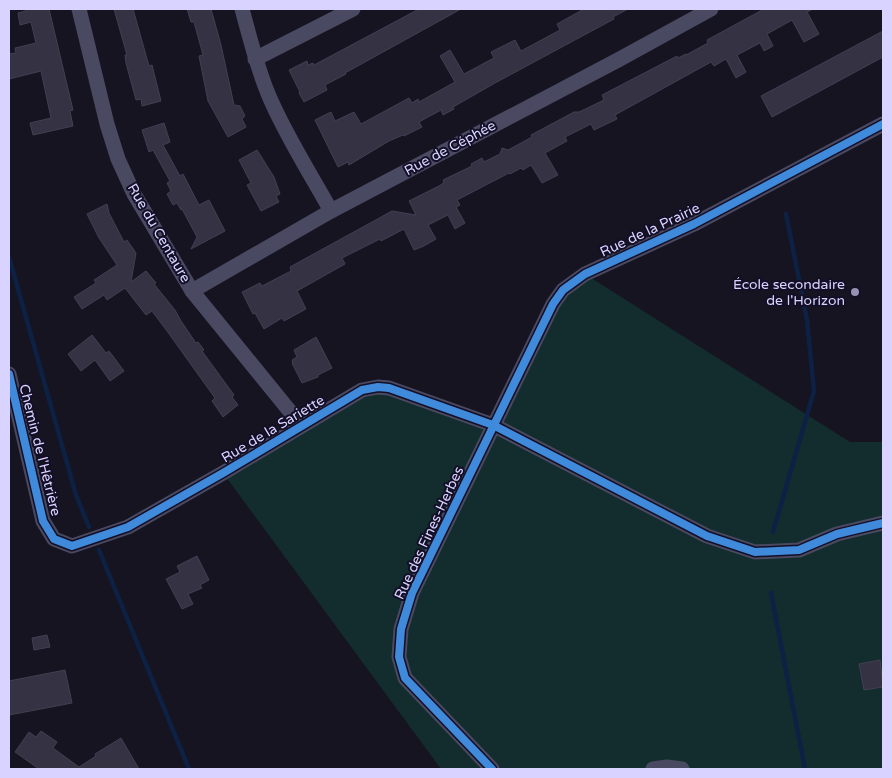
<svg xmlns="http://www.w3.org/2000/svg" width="892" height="778" font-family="'Varela Round',sans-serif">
	<rect width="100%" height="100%" fill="#161421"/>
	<path fill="#132c2d" d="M585 274 850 442H883V769H441L223 473 378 387 493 425 553 304Z"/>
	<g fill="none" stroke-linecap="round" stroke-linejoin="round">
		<g stroke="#0d2144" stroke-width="4.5">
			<path d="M9 257 76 495 89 527"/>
			<path d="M773 532 814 391 807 320 786 214"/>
			<path d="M99 550 189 769"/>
			<path d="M771 593 805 769"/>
		</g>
	</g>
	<g fill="#343243" stroke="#433f54">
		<path d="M25 9H49L73 110 70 111 73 126 33 135 30 123 51 118 41 71 9 79V54L16 53 15 48 36 43 31 22 20 25 18 13 26 11Z"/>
		<path d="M114 9H133L149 66 152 65 161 101 142 106 141 99 136 100 126 63 125 55H127Z"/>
		<path d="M187 9H211L221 45 234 105 240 106 245 116 242 119 246 127 228 137 208 101 199 56 203 55 194 22H191Z"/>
		<path d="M419 9H461L345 73 346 74 325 85 327 90 304 102 299 93 300 92 289 70 307 61 308 65 313 63 314 65Z"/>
		<path d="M584 9H628L613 17 614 19 495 83 453 107 454 109 443 115 441 110 419 122 422 127 404 136 403 135 389 141 349 165 348 162 338 167 315 120 331 112 335 121 354 112 361 124 409 98 412 103 418 99 419 102 455 82 440 56 450 50 464 74 494 58 491 52 515 40 521 51 560 30 557 24Z"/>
		<path d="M764 9H813L807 12 819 34 804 42 792 20 767 34 773 46 764 51 760 43 737 55 746 72 736 78 726 59 714 66 711 62 615 115 617 119 594 130 591 124 565 137 567 141 545 153 558 175 542 183 531 165 523 170 521 168 510 174 509 173 457 200 460 205 456 207 465 223 455 229 448 215 428 225 436 239 424 246 414 250 404 229 381 241 380 239 342 258 345 264 297 291 306 309 284 321 282 318 264 329 255 313 253 314 242 292 260 283 262 286 291 271 290 267 392 211 416 215 409 201 441 185 444 182 443 180 472 166 471 164 482 158 484 162 500 154 502 148 508 150 532 137 531 135 574 112H579L604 100 602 95 677 56 678 58 686 54V55L708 43 707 40Z"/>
		<path d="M883 31V57L772 117 761 96Z"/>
		<path d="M164 123 170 142 163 145 180 176 183 174 199 205 209 200 225 231 191 249 197 237 182 209 181 210 177 203 173 205 167 194 171 191 167 183 170 181 153 150 149 152 142 130Z"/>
		<path d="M257 150 274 177 280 194 276 196 279 202 261 211 247 185 251 183 239 160Z"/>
		<path d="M107 204 109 213 124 242 127 240 136 253 131 282 146 271 156 283 154 284 175 310 181 321 196 343 198 342 204 350 202 351 234 395 232 397 238 405 223 417 212 401 215 398 167 331 152 311 146 315 125 288 107 300 104 295 82 309 74 297 96 283 94 280 117 265 99 238 87 214Z"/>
		<path d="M92 335 106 353 109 351 124 371 110 381 95 360 81 371 68 354Z"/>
		<path d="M316 337 332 368 318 375V377L302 383 292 363H293L292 360 297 357 294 350Z"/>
		<path d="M197 556 209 580 200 585 202 588 188 594 193 604 182 609 166 579 180 572 177 566Z"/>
		<path d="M47 635 50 647 34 650 32 638Z"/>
		<path d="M880 660 883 687 864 690 859 664Z"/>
		<path d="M65 670 72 703 9 715V681Z"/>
		<path d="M41 731 57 742 53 748 79 767 96 756 95 754 121 738 139 769H39L15 752 29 732 36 737Z"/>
	</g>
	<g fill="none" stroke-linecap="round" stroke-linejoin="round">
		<g stroke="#4a4962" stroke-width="15">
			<path d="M79 9 107 124 118 159 134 194 192 291 301 425"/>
			<path d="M242 9C250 38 257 68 269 96 286 136 310 173 331 211"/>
			<path d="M255 59 353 9"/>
			<path d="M192 291 331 211 618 60 711 9"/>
			<path d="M9 374 43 521 54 539 72 546 128 527 223 473 362 390 378 387 389 388 493 425 707 536 755 552 799 550 837 534 883 523"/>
			<path d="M492 769 405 678 399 657 401 629 412 593 553 304 563 290 585 274 694 224 883 124"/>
			<path d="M653 769 667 767 682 769"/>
		</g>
		<defs>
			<g id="cycleway">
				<path d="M9 374 43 521 54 539 72 546 128 527 223 473 362 390 378 387 389 388 493 425 707 536 755 552 799 550 837 534 883 523"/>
				<path d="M492 769 405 678 399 657 401 629 412 593 553 304 563 290 585 274 694 224 883 124"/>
			</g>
		</defs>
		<use href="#cycleway" stroke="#130f26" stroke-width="11"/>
		<use href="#cycleway" stroke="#408adc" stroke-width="8"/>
	</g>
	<circle fill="#9591b1" stroke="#130f26" stroke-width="2" cx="855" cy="292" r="5"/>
	<g text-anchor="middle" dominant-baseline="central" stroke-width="4" stroke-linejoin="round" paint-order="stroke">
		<g font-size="14" fill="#d9d4ff" stroke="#130f26">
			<text transform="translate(450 148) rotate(-28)">Rue de Céphée</text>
			<text transform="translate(650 230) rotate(-25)">Rue de la Prairie</text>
			<text transform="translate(159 233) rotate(60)">Rue du Centaure</text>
			<text transform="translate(273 429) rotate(-31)">Rue de la Sariette</text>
			<text transform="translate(40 450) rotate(76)">Chemin de l'Hêtrière</text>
			<text transform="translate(429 533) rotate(-65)">Rue des Fines-Herbes</text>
		</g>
		<g font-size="14" fill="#d9d4ff" stroke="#130f26" text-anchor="end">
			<text x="845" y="284">École secondaire<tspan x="845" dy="16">de l'Horizon</tspan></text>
		</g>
	</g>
	<rect width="892" height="778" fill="none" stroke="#d9d4ff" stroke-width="20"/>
</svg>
